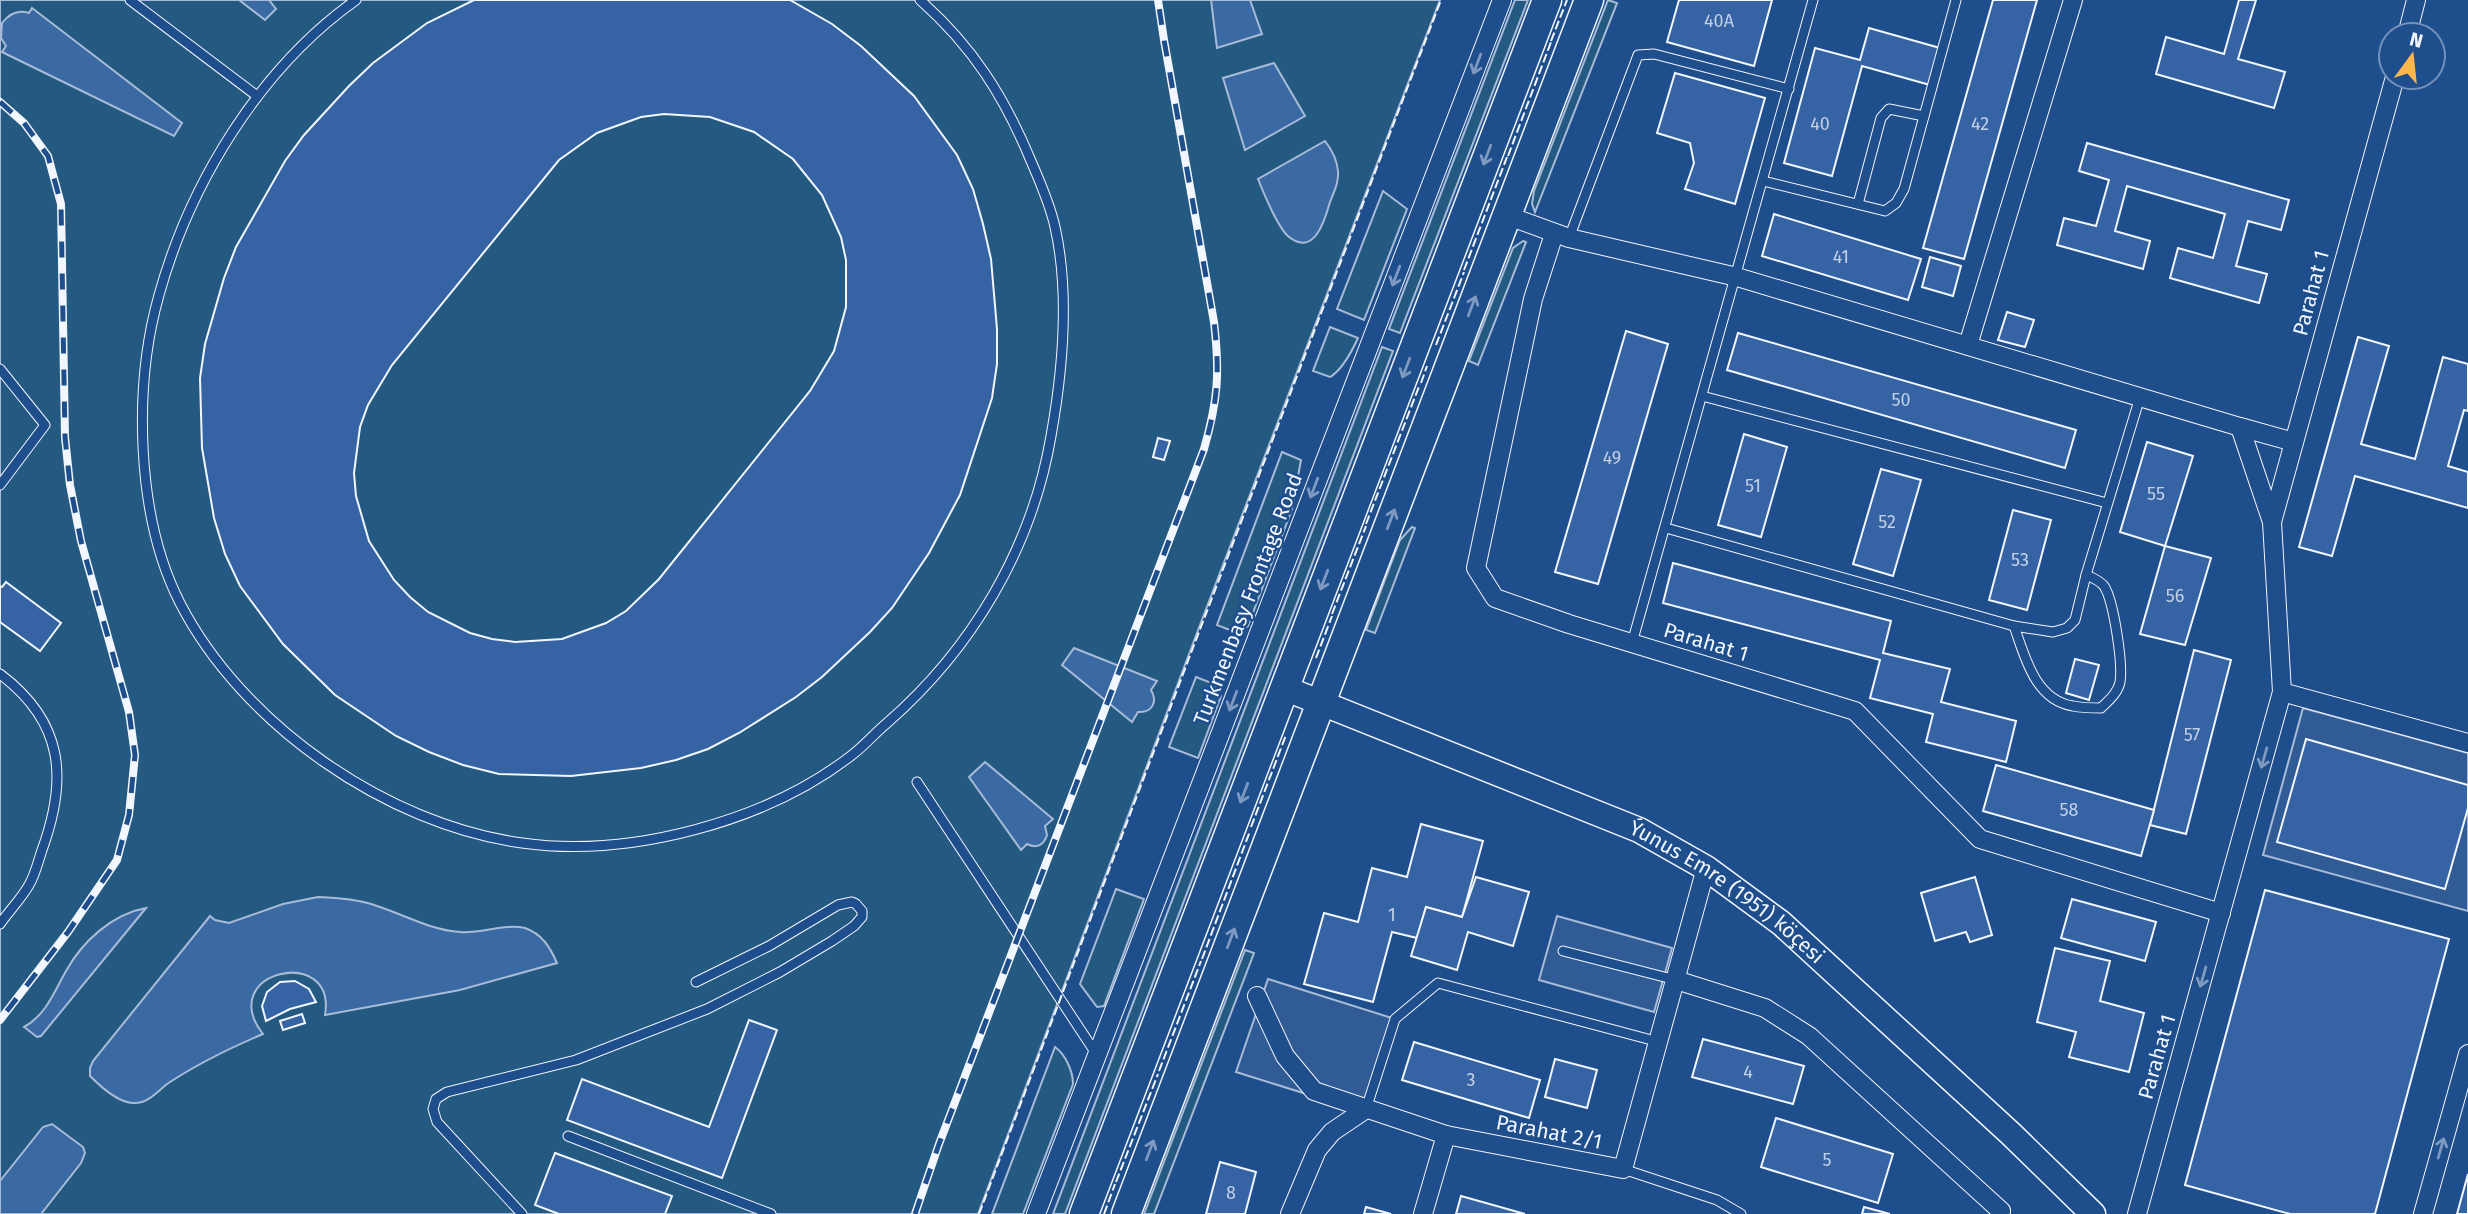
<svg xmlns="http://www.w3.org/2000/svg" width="2468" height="1214" font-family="'Fira Sans',sans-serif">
	<rect width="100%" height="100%" fill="#1f4e8c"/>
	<g fill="#245a82" stroke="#a8bbd7" stroke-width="2">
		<path d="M0 0H1440L1203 617 978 1214H0Z"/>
		<path d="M1515 0H1528L1400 333 1389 329Z"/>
		<path d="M1608 0 1617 3 1535 212 1532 204 1534 191Z"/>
		<path d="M1383 191 1407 209 1364 320 1337 309Z"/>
		<path d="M1523 241 1526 242 1478 365 1469 361 1513 248Z"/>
		<path d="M1330 327 1358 338C1352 351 1342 370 1330 377L1313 371Z"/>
		<path d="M1382 347 1393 351 1065 1214H1053Z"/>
		<path d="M1282 452 1301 460 1292 509 1248 626C1238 636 1228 629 1217 625Z"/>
		<path d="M1412 527 1415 528 1375 633 1366 630 1400 540Z"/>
		<path d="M1196 677 1214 684 1221 696 1198 758 1169 747Z"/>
		<path d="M1116 889 1144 899 1104 1006 1097 1007 1080 984Z"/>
		<path d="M1245 950 1254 953 1154 1214H1144Z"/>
		<path d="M1055 1047C1065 1054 1073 1071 1073 1084L1023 1214H992Z"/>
	</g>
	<g fill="#305b95" stroke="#a8bbd7" stroke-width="2">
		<path d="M2303 708 2468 753V911L2263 855Z"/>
		<path d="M1557 916 1672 948 1654 1012 1539 980Z"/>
		<path d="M1268 979 1395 1019 1367 1113 1236 1072Z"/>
	</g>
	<g fill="#3b69a3" stroke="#a8bbd7" stroke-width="2">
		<path d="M239 0H269L276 9 265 20Z"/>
		<path d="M1211 0H1250L1262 34 1217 48Z"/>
		<path d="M32 8 182 123 174 136 2 52 6 46 1 38 2 23C9 14 17 9 29 13Z"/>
		<path d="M1274 63 1305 116 1245 150 1223 78Z"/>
		<path d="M1325 141C1332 150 1337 159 1338 171 1339 182 1334 192 1330 202 1325 219 1315 257 1289 237 1278 228 1264 194 1258 179Z"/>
		<path d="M1074 648 1157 681 1151 690C1158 702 1152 713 1138 712L1132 722 1062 665Z"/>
		<path d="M985 762 1053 819 1045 826 1047 835C1044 845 1037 849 1027 844L1021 850 969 777Z"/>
		<path d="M318 897C338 898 358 899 377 906 405 915 430 930 460 932 481 934 505 923 525 928 542 934 550 947 557 963L460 990 325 1015C337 944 214 971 263 1034 230 1048 197 1064 167 1084 158 1091 148 1103 135 1103 119 1104 101 1087 90 1076V1068L93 1061 210 916 215 920 229 923 283 904Z"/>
		<path d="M146 908 41 1036 37 1037 24 1027C46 1015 54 992 66 971 82 942 112 914 146 908Z"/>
		<path d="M52 1124 83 1147 85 1153 81 1163 41 1214H0V1181L43 1127Z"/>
	</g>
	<g fill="#3563a3" stroke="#f2f6ff" stroke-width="2" fill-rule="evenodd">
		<path d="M474 0H790L832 24 861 46 914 96 957 155 973 189 983 224 991 259 997 329V364L992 398 960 495 929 553 892 608 870 632 822 677 796 697 739 733 708 749 676 760 641 768 571 776 499 774 463 765 429 752 396 736 335 695 283 644 240 586 225 554 214 518 202 448 200 378 205 344 224 278 236 247 285 161 304 135 349 86 373 63 427 23ZM664 114 710 117 754 132 793 159 822 195 841 237 846 260V307L834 351 810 391 659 579 626 611 606 623 562 639 515 642 492 639 470 633 428 612 410 597 394 580 369 541 356 496 354 473 360 427 368 405 392 365 559 160 597 133 641 117Z"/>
		<path d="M1679 0H1772L1754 66 1667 42Z"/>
		<path d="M1993 0H2037L1964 259 1923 248Z"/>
		<path d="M2239 0H2256L2238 59 2285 72 2274 108 2156 74 2166 37 2224 54Z"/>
		<path d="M1869 28 1940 48 1930 85 1862 66 1832 176 1784 163 1815 48 1860 60Z"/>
		<path d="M1675 73 1765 98 1735 204 1685 189 1694 163 1690 143 1657 133Z"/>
		<path d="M2087 143 2289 200 2281 230 2248 221 2236 266 2267 274 2259 303 2170 278 2178 248 2213 258 2225 214 2127 186 2115 231 2150 241 2143 269 2057 245 2064 218 2096 226 2109 180 2079 171Z"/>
		<path d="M1774 214 1921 259 1908 300 1762 256Z"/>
		<path d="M1930 257 1961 266 1953 296 1922 287Z"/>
		<path d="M2007 312 2034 320 2025 347 1998 340Z"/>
		<path d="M1626 331 1668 344 1598 584 1555 572Z"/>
		<path d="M1738 333 2076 430 2065 468 1727 370Z"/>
		<path d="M2358 337 2389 346 2361 444 2415 459 2443 357 2468 364V411L2464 410 2448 466 2468 472V508L2355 476 2332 556 2299 547Z"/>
		<path d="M1744 434 1787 447 1761 537 1718 525Z"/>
		<path d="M1158 438 1170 441 1164 460 1153 457Z"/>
		<path d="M2147 442 2193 456 2165 546 2120 532Z"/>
		<path d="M1881 469 1921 480 1893 576 1853 564Z"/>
		<path d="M2013 510 2051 520 2027 610 1989 600Z"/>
		<path d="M2165 546 2211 558 2185 645 2140 634Z"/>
		<path d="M1673 563 1891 621 1883 653 1950 669 1941 702 2016 721 2006 762 1926 742 1933 714 1870 698 1880 660 1663 603Z"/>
		<path d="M6 582 61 623 40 651 0 622V586L2 587Z"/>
		<path d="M2194 650 2231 660 2186 834 2150 825Z"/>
		<path d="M2075 659 2099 665 2089 700 2066 693Z"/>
		<path d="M2306 739 2468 785V808L2445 889 2277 842Z"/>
		<path d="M1996 765 2154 810 2141 856 1983 811Z"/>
		<path d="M1421 824 1483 841 1462 917 1426 907 1417 938 1392 932 1373 1002 1304 984 1324 913 1358 922 1372 868 1407 877Z"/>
		<path d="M1476 877 1529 892 1513 946 1468 932 1457 970 1411 956 1426 907 1462 917Z"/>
		<path d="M1975 877 1992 935 1970 942 1966 932 1935 941 1921 893Z"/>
		<path d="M2265 890 2449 939 2375 1214H2290L2185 1185Z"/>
		<path d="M2072 899 2156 922 2145 961 2061 938Z"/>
		<path d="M2055 948 2110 961 2100 1001 2144 1013 2129 1072 2069 1057 2076 1032 2037 1022Z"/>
		<path d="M295 981 309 989 316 1002 290 1009 266 1021 262 1006 267 992 280 982Z"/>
		<path d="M302 1014 305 1023 283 1030 280 1021Z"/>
		<path d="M749 1020 777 1030 722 1178 567 1120 582 1079 709 1127Z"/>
		<path d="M1703 1039 1804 1066 1793 1104 1692 1077Z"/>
		<path d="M1414 1042 1540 1080 1529 1118 1402 1080Z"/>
		<path d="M1555 1059 1597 1070 1587 1108 1545 1097Z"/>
		<path d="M1776 1118 1893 1154 1878 1203 1761 1167Z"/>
		<path d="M555 1153 672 1196 665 1214H559L535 1205Z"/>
		<path d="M1220 1162 1256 1172 1245 1214H1206Z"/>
		<path d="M2468 1174V1214H2457Z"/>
		<path d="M1461 1196 1525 1214H1456Z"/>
		<path d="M1366 1207 1391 1214H1364Z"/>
		<path d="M1864 1207 1890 1214H1862Z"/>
	</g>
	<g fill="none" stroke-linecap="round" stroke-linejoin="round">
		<defs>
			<g id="lane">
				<path d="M130 0 257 96"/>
				<path d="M356 0C260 68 190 183 159 295 133 387 136 517 180 603 242 724 387 825 522 843 629 858 766 822 852 755 865 745 875 733 887 723 972 649 1032 548 1051 436 1063 369 1070 294 1055 227 1050 204 1040 182 1031 161 1004 96 973 47 920 0"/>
				<path d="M1763 181 1885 211 1896 203 1904 189 1956 0"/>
				<path d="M1858 204 1881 118 1889 109 1924 116"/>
				<path d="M1569 238 1638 55 1654 54 1789 89"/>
				<path d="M0 369 45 425 0 485"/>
				<path d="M1702 396 2107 503"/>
				<path d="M1666 528 2014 626 2053 632 2067 628 2075 620 2086 575 2140 397"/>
				<path d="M2014 626C2025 657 2035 700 2073 706 2082 708 2092 708 2101 708 2108 701 2118 693 2120 682 2123 665 2114 601 2104 586 2100 581 2091 577 2086 575"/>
				<path d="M1632 643 1813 0"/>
				<path d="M0 674C64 722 68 779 42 850 38 862 35 875 29 885 21 899 9 911 0 924"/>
				<path d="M917 782 1097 1055"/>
				<path d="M1563 951 1676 980"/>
				<path d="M1366 1109 1395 1019 1438 983 1659 1042"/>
				<path d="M568 1136 771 1214"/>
				<path d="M1623 1169 1717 1200 1741 1214"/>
				<path d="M522 1214 437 1122 433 1109 436 1099 447 1092 576 1060 707 1009 780 972 832 941 854 926 862 917V911L856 904 852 902 838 905 769 946 696 982"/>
			</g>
			<g id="street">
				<path d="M2407 35 2416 0"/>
				<path d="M1506 215 1569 238 1737 277 2240 427 2272 522 2282 692 2468 743"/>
				<path d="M1554 234 1533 299 1476 568 1495 598 1569 624 1855 711 1980 839 2221 913"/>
				<path d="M1968 345 2073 0"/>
				<path d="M2240 427 2294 442"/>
				<path d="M2272 522 2395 77"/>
				<path d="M1676 980 1765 1008 1809 1036 2001 1211 2000 1214"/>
				<path d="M1257 996 1285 1056 1314 1091 1446 1135 1623 1169 1706 868"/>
				<path d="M1036 1214 1502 0"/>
				<path d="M1290 1214 1317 1150 1332 1132 1366 1109"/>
				<path d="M1423 1214 1446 1135"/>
				<path d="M2137 1214 2282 692"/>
				<path d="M2423 1214 2468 1054"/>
			</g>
			<g id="secondary">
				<path id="s1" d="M1284 688 1639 830 1706 868 1781 923 2011 1134 2093 1214"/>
			</g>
			<g id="primary">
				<path d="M1084 1214 1547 0"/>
				<path d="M1126 1214 1589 0"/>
			</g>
		</defs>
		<use href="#lane" stroke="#f2f6ff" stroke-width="11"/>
		<use href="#street" stroke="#f2f6ff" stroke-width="20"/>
		<use href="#secondary" stroke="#f2f6ff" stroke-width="27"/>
		<use href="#primary" stroke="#f2f6ff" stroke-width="31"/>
		<use href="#lane" stroke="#1f4e8c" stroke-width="9"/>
		<use href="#street" stroke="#1f4e8c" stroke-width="18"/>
		<use href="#secondary" stroke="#1f4e8c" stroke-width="24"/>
		<use href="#primary" stroke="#1f4e8c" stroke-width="28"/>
		<defs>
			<g id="rail">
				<path d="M0 102 24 123 48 156 61 204 65 437 70 485 81 541 129 712 135 755 129 815 117 860 68 932 0 1020"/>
				<path d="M915 1214 939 1144 1204 449C1218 400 1220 373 1214 322L1164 40 1158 0"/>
			</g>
		</defs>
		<use href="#rail" stroke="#f2f6ff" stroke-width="8"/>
		<use href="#rail" stroke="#1f4e8c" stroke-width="5" stroke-dasharray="16" stroke-linecap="butt"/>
		<g stroke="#f2f6ff" stroke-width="2" stroke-dasharray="9 3.5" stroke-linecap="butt">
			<path d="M1551 41 1567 0"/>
			<path d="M1508 156 1551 42"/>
			<path d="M1464 270 1507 157"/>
			<path d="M1436 345 1464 272"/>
			<path d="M1421 383 1427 366"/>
			<path d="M1366 524 1420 384"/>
			<path d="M1332 614 1366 526"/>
			<path d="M1316 658 1332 616"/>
			<path d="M1251 827 1286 735"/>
			<path d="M1202 959 1250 831"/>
			<path d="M1159 1071 1201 961"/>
			<path d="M1116 1182 1158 1074"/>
			<path d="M979 1214 1194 645 1441 0"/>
			<path d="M1104 1214 1115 1184"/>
		</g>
	</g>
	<defs><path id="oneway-shaft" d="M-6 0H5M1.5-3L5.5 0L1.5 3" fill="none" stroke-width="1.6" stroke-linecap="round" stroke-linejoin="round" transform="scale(1.75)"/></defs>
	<g stroke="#7e9ac0">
		<use href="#oneway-shaft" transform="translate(1477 64) rotate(111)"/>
		<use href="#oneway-shaft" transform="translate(1487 155) rotate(111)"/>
		<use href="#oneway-shaft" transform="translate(1396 276) rotate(111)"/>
		<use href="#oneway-shaft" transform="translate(1472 306) rotate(-69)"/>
		<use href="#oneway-shaft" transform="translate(1406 368) rotate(111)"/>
		<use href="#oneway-shaft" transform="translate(1314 488) rotate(111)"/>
		<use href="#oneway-shaft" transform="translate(1391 519) rotate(-69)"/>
		<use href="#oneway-shaft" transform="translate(1324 580) rotate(111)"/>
		<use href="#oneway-shaft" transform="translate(1233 701) rotate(111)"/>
		<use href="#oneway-shaft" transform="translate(2264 758) rotate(106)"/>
		<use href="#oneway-shaft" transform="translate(1244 793) rotate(111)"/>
		<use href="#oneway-shaft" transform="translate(1231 938) rotate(-69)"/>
		<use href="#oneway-shaft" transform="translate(2203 977) rotate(106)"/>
		<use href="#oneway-shaft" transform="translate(2441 1148) rotate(-74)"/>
		<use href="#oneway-shaft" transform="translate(1150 1150) rotate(-69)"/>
	</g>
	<g text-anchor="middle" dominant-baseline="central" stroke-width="5" stroke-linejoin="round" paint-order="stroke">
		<g font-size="18" fill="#c3d1e8">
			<text x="1719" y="21">40A</text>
			<text x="1820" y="124">40</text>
			<text x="1980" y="124">42</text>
			<text x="1841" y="257">41</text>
			<text x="1901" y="400">50</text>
			<text x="1612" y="458">49</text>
			<text x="1753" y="486">51</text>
			<text x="2156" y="494">55</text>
			<text x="1887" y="522">52</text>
			<text x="2020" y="560">53</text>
			<text x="2175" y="596">56</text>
			<text x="2192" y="735">57</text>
			<text x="2069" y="810">58</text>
			<text x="1392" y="915">1</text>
			<text x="1748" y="1072">4</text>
			<text x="1471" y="1080">3</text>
			<text x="1827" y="1160">5</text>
			<text x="1231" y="1193">8</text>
		</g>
		<g font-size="21" fill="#f2f6ff" stroke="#1f4e8c">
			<text transform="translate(2311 293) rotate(-75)">Parahat 1</text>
			<text transform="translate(1248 599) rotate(-69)">Turkmenbasy Frontage Road</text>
			<text transform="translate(1706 642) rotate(17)">Parahat 1</text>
			<text stroke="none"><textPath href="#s1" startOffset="490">Ýunus Emre (1951) köçesi</textPath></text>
			<text transform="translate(2157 1057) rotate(-74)">Parahat 1</text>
			<text transform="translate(1549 1132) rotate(11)">Parahat 2/1</text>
		</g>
	</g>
	<g transform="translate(2412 56) rotate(15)"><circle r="33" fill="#1f4e8c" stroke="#7391ba" stroke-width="2"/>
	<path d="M0-5L12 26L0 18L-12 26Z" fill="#ffb74d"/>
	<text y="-10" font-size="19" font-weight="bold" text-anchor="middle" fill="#f2f6ff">N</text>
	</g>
</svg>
